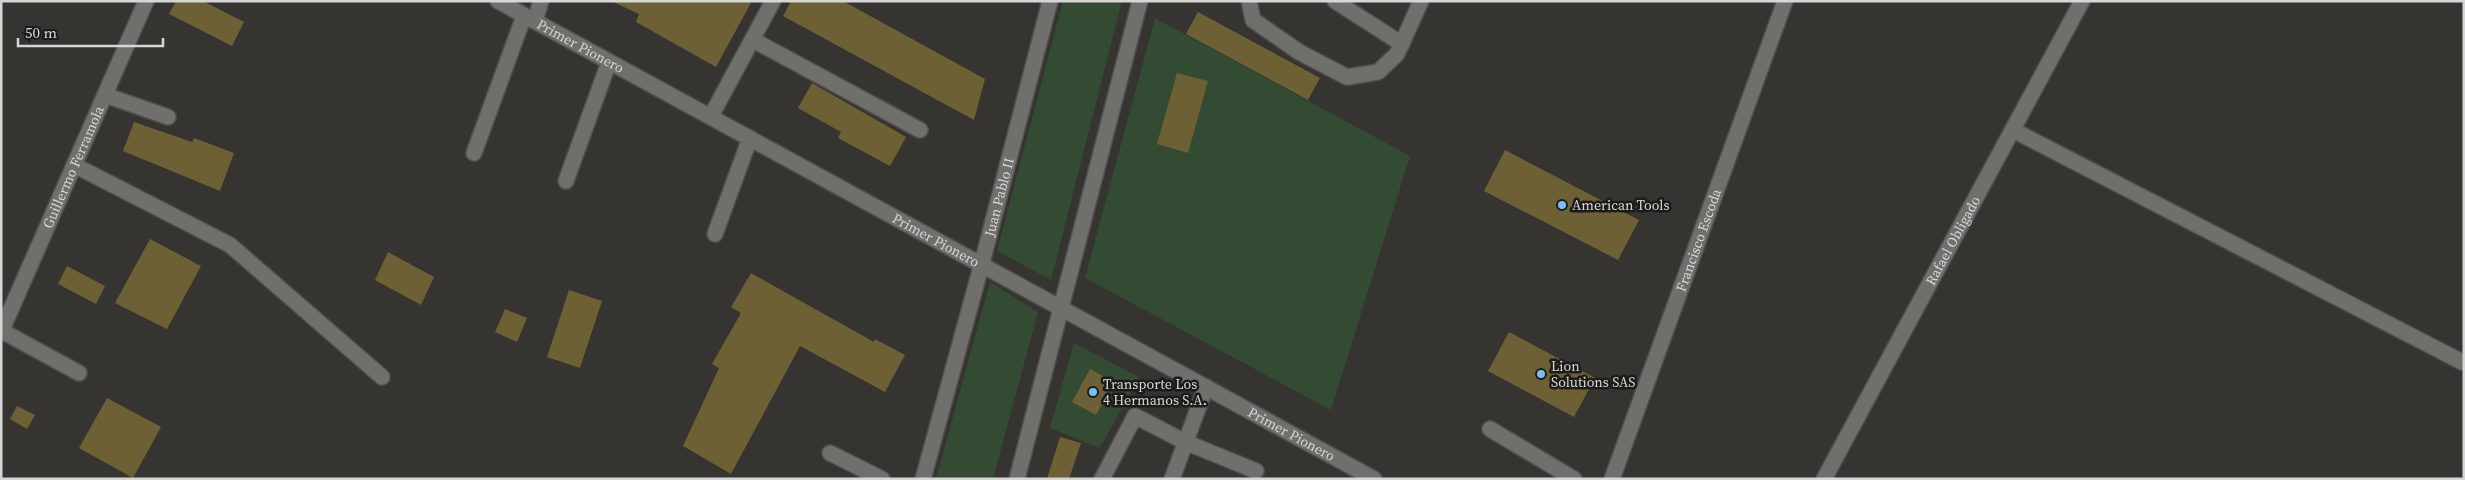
<svg xmlns="http://www.w3.org/2000/svg" width="2465" height="480" font-family="'Source Serif 4',serif">
	<rect width="100%" height="100%" fill="#353430"/>
	<g fill="#334b32">
		<path d="M1063 1H1122L1051 280 997 251Z"/>
		<path d="M1155 18 1410 156 1331 410 1085 278Z"/>
		<path d="M990 282 1038 312 993 479H936Z"/>
		<path d="M1074 343 1139 377 1100 448 1050 428Z"/>
	</g>
	<g fill="#6d6034">
		<path d="M176 1H203L244 22 232 46 169 14Z"/>
		<path d="M611 1H752L716 67 636 22 639 14Z"/>
		<path d="M791 1H843L985 79 974 120 783 16Z"/>
		<path d="M1198 12 1320 78 1308 100 1186 34Z"/>
		<path d="M1177 73 1208 81 1188 153 1157 144Z"/>
		<path d="M812 83 906 137 890 166 838 138 841 132 798 108Z"/>
		<path d="M134 122 192 142 194 138 234 153 220 191 123 151Z"/>
		<path d="M1505 150 1639 220 1618 260 1484 191Z"/>
		<path d="M150 239 201 266 167 329 115 303Z"/>
		<path d="M388 252 434 277 421 305 375 280Z"/>
		<path d="M67 266 105 286 96 304 58 284Z"/>
		<path d="M751 273 874 342 875 339 905 355 885 392 800 346 731 474 683 446 719 368 712 364 741 313 731 307Z"/>
		<path d="M569 290 602 301 580 368 547 357Z"/>
		<path d="M505 309 527 318 517 342 495 332Z"/>
		<path d="M1509 332 1595 378 1574 417 1488 371Z"/>
		<path d="M1090 369 1114 382 1096 415 1072 402Z"/>
		<path d="M107 398 161 427 133 478 79 448Z"/>
		<path d="M17 406 35 415 27 429 10 419Z"/>
		<path d="M1060 437 1081 443 1069 479H1047Z"/>
	</g>
	<g fill="none" stroke-linecap="round" stroke-linejoin="round">
		<defs>
			<g id="minor">
				<path id="s1" d="M498 1 1374 479"/>
				<path d="M1249 1 1253 20 1299 52 1347 77 1378 72 1397 54 1421 1"/>
				<path d="M1335 1 1402 44"/>
				<path d="M535 21 541 1"/>
				<path d="M753 40 920 130"/>
				<path d="M105 95 168 117"/>
				<path d="M711 116 773 1"/>
				<path d="M2013 130 2462 362"/>
				<path d="M474 153 524 16"/>
				<path d="M74 165 230 245 382 377"/>
				<path d="M566 181 609 62"/>
				<path d="M715 234 750 138"/>
				<path d="M2 331 79 373"/>
				<path id="s2" d="M1 332 146 1"/>
				<path d="M1490 429 1574 479"/>
				<path d="M830 453 882 479"/>
				<path id="s3" d="M923 479 982 263 1050 1"/>
				<path d="M1017 479 1140 1"/>
				<path d="M1102 479 1135 416 1185 442 1256 471"/>
				<path d="M1172 479 1206 387"/>
				<path id="s4" d="M1612 479 1785 1"/>
				<path id="s5" d="M1824 479 2082 1"/>
			</g>
		</defs>
		<use href="#minor" stroke="#504f4d" stroke-width="18"/>
		<use href="#minor" stroke="#706f6b" stroke-width="15"/>
	</g>
	<g fill="#79bff8" stroke="#1c1b1a" stroke-width="2">
		<circle cx="1562" cy="205" r="5"/>
		<circle cx="1541" cy="374" r="5"/>
		<circle cx="1093" cy="392" r="5"/>
	</g>
	<g text-anchor="middle" dominant-baseline="central" stroke-width="5" stroke-linejoin="round" paint-order="stroke">
		<g font-size="14" fill="#d6d6d4" stroke="#1c1b1a">
			<text stroke="none"><textPath href="#s1" startOffset="94">Primer Pionero</textPath></text>
			<text stroke="none"><textPath href="#s2" startOffset="180">Guillermo Ferramola</textPath></text>
			<text stroke="none"><textPath href="#s3" startOffset="292">Juan Pablo II</textPath></text>
			<text stroke="none"><textPath href="#s1" startOffset="499">Primer Pionero</textPath></text>
			<text stroke="none"><textPath href="#s4" startOffset="254">Francisco Escoda</textPath></text>
			<text stroke="none"><textPath href="#s5" startOffset="271">Rafael Obligado</textPath></text>
			<text stroke="none"><textPath href="#s1" startOffset="904">Primer Pionero</textPath></text>
		</g>
		<g font-size="14" fill="#d6d6d4" stroke="#1c1b1a" text-anchor="start">
			<text x="1572" y="205">American Tools</text>
			<text x="1551" y="366">Lion<tspan x="1551" dy="16">Solutions SAS</tspan></text>
			<text x="1103" y="384">Transporte Los<tspan x="1103" dy="16">4 Hermanos S.A.</tspan></text>
		</g>
	</g>
	<rect width="2465" height="480" fill="none" stroke="#d6d6d4" stroke-width="5"/>
	<path d="M18 38v8h145v-8" fill="none" stroke="#d6d6d4" stroke-width="2.5"/>
	<text x="25" y="38" font-size="15" fill="#d6d6d4" stroke="#1c1b1a" stroke-width="4" paint-order="stroke">50 m</text>
</svg>
